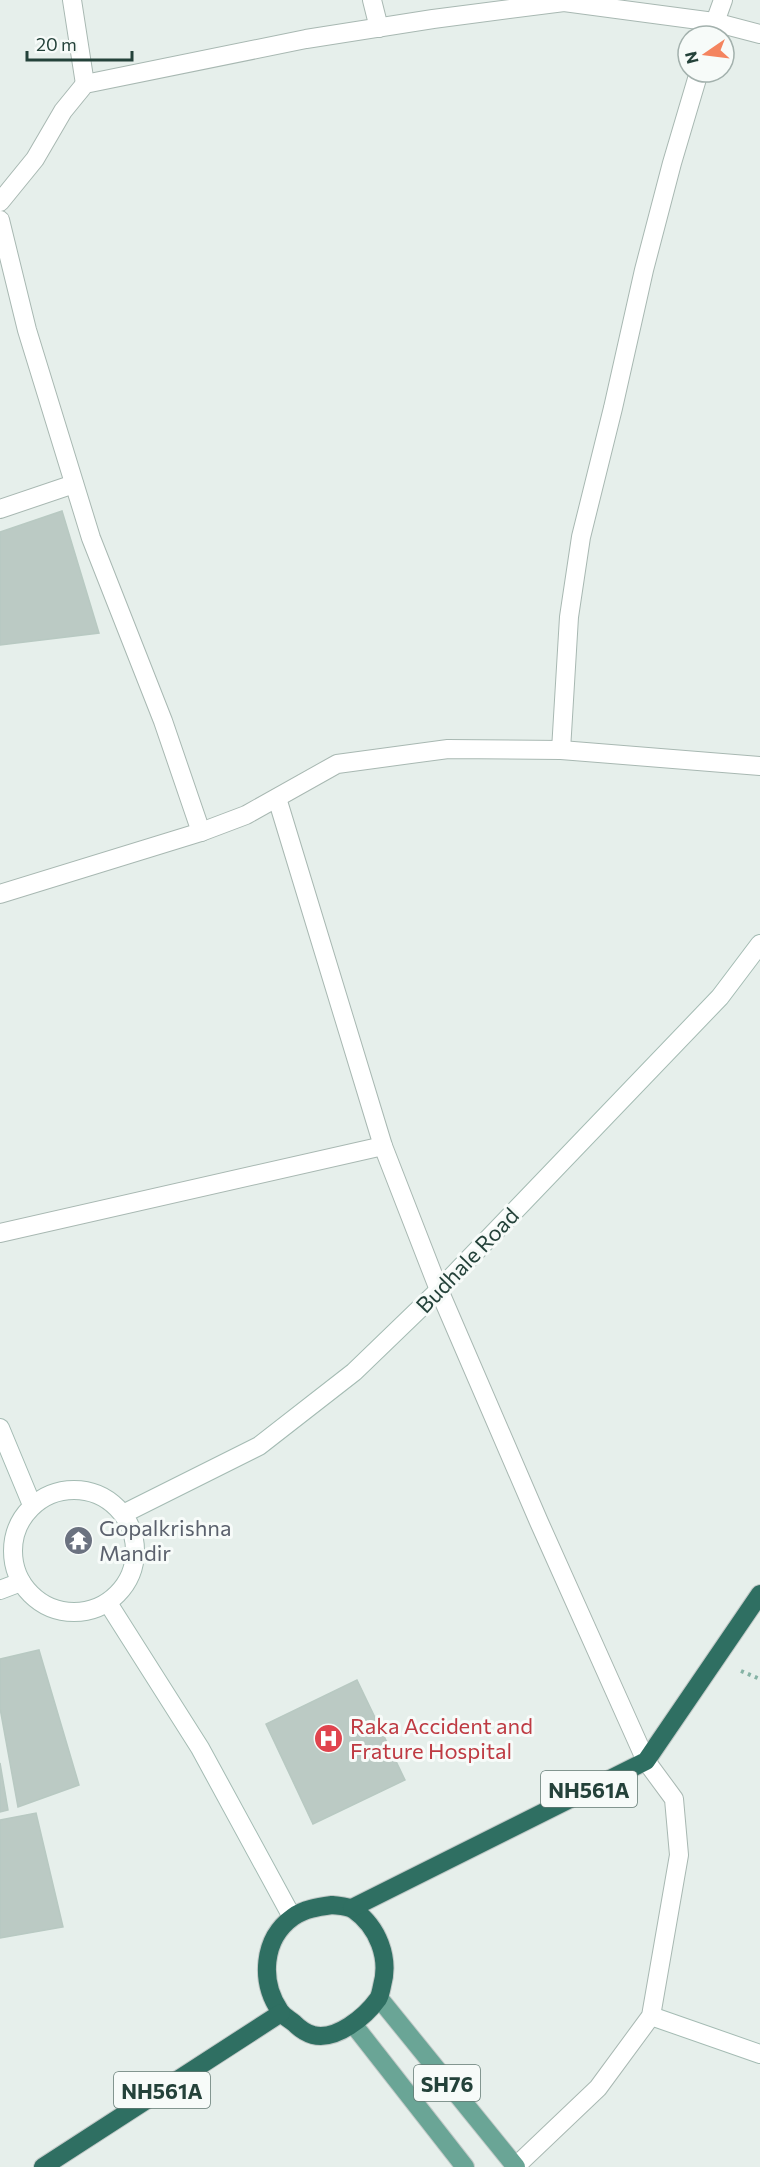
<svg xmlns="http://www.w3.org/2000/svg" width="760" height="2167" font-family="Commissioner,sans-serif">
	<rect width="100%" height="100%" fill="#e6efeb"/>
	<g fill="#bbcac4" stroke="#b8c9c2" stroke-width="1.5">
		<path d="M62 511 99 633 0 645V532Z"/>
		<path d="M39 1650 79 1785 18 1807 0 1708V1659Z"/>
		<path d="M357 1680 405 1780 313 1824 266 1724Z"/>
		<path d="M0 1763 8 1810 0 1812Z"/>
		<path d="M36 1813 63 1927 0 1938V1820Z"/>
	</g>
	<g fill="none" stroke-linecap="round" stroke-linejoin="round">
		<defs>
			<g id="street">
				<path d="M72 0 85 84"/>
				<path d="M372 0 379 28"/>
				<path d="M710 36 723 0"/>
				<path d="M0 202 35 159 63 111 85 84 306 39 433 19 564 2 714 22 760 34"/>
				<path d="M0 220 27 330 91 538 163 721 201 832"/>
				<path d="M0 509 74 484"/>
				<path d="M561 750 569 617 581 537 613 408 644 270 672 163 699 72"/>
				<path d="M277 798 383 1146 439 1290 539 1522 646 1761 674 1799 679 1855 651 2016 598 2088 515 2167"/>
				<path d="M0 894 201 832 246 815 337 764 448 749 561 750 760 766"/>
				<path d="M0 1233 383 1146"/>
			</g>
			<g id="secondary">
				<path d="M0 1428 32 1505"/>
				<circle cx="74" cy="1551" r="61"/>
				<path d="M123 1514 259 1446 354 1372 439 1290 720 997 760 944"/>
				<path d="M0 1590 21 1582"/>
				<path d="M108 1603 200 1748 292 1917"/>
				<path d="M651 2016 760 2054"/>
			</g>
			<g id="primary">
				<path d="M379 1998 516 2167"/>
				<path d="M353 2024 465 2167"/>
			</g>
			<g id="highway">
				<path d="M332 1905C339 1906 348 1906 354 1910 378 1927 390 1958 382 1986 381 1991 380 1996 378 1999 365 2017 336 2041 313 2035 306 2033 299 2028 294 2023 289 2019 283 2016 280 2011 260 1982 262 1939 293 1917 304 1909 318 1907 332 1905Z"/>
				<path d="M352 1908 646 1761 760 1594"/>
				<path d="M43 2167 281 2013"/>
			</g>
		</defs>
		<use href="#street" stroke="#a8b8b2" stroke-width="20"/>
		<use href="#secondary" stroke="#a4bbb3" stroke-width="20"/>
		<use href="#primary" stroke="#c2cac8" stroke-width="20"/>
		<use href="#highway" stroke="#c2cac8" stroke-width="20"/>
		<path stroke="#86b3a5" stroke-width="4" stroke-dasharray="3 4.5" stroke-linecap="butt" d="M741 1671 760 1679"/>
		<use href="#street" stroke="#fff" stroke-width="18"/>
		<use href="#secondary" stroke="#fff" stroke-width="18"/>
		<use href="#primary" stroke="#6aa596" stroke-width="18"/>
		<use href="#highway" stroke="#2f6f62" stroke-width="18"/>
	</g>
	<defs>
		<symbol id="temple-disc" viewBox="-11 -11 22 22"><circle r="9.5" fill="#6b7280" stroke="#f7fbf9"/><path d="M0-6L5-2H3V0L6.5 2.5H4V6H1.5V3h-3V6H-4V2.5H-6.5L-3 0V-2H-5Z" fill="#fff"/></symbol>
		<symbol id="hospital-disc" viewBox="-11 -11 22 22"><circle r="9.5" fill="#e0444e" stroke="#f7fbf9"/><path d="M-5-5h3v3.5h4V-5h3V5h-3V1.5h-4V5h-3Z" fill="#fff"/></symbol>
	</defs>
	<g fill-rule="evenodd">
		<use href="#temple-disc" x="62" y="1524" width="33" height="33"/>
		<use href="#hospital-disc" x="312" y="1722" width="33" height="33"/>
	</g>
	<g text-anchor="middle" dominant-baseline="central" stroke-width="6" stroke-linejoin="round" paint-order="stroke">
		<g fill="#f7fbf9" stroke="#637a73" stroke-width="1.5">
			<rect x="541" y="1771" width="96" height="36" rx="4.5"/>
			<rect x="414" y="2065" width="66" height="36" rx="4.5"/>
			<rect x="114" y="2072" width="96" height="36" rx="4.5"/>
		</g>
		<g font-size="21" font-weight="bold" fill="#24423a">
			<text x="589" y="1789">NH561A</text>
			<text x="447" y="2083">SH76</text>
			<text x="162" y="2090">NH561A</text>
		</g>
		<g font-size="22" fill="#24423a" stroke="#f7fbf9">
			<text transform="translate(467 1260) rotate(-46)">Budhale Road</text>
		</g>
		<g font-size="22" fill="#5b616d" stroke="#f7fbf9" text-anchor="start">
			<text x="99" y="1527">Gopalkrishna<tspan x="99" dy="25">Mandir</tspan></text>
		</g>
		<g font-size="22" fill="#be3a42" stroke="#f7fbf9" text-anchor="start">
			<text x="350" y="1725">Raka Accident and<tspan x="350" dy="25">Frature Hospital</tspan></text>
		</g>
	</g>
	<g transform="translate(706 54) rotate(256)"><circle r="28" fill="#f7fbf9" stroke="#a3b1ad" stroke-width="1.5"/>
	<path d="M0-4.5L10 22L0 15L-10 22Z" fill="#f4845f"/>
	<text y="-9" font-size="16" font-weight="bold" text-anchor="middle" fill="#24423a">N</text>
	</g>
	<path d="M27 51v9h105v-9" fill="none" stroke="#24423a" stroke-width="3"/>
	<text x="36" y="51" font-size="18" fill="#24423a" stroke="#f7fbf9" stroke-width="4.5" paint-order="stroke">20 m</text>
</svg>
